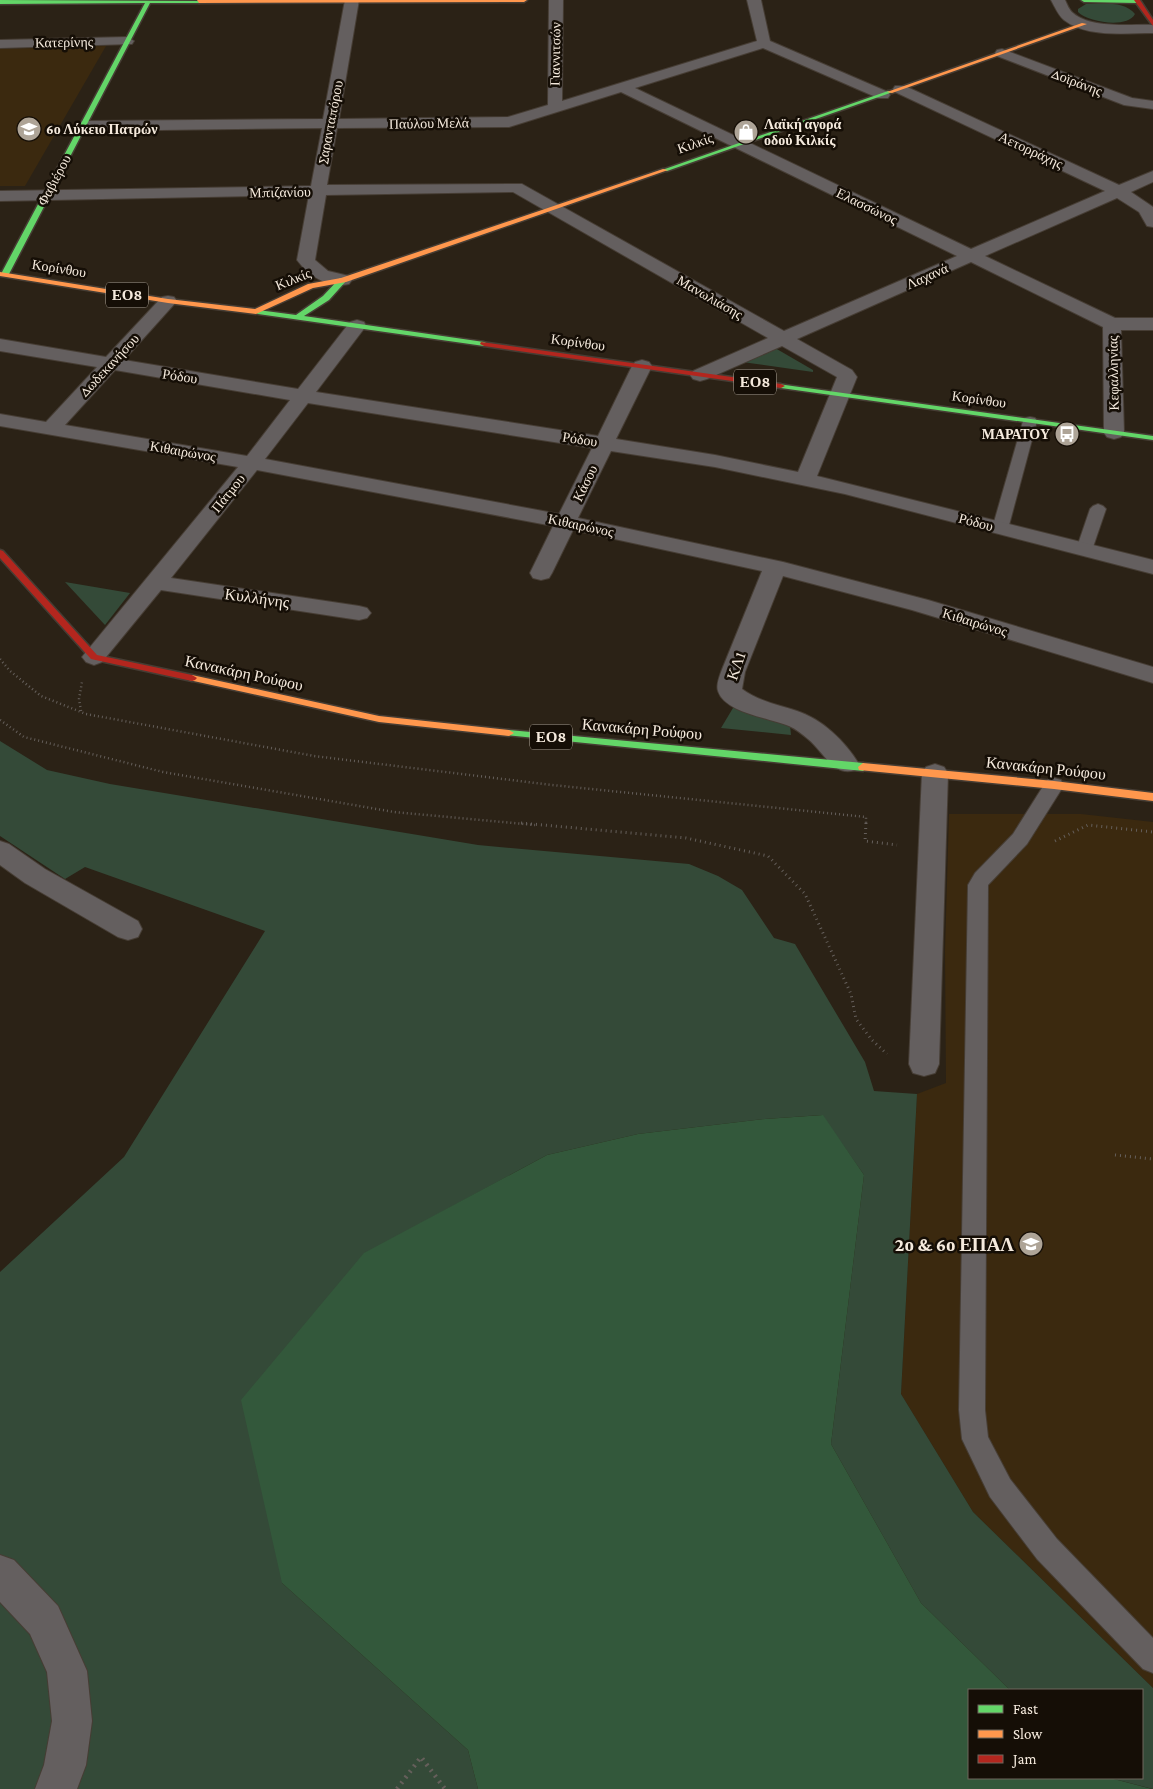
<svg xmlns="http://www.w3.org/2000/svg" width="1153" height="1789" font-family="'Crimson Pro',serif">
	<rect width="100%" height="100%" fill="#2b2216"/>
	<g fill="#3b290f">
		<path d="M106 46 25 186H0V49Z"/>
		<path d="M949 814H1081L1153 822V1688L973 1512 901 1394 917 1094 946 1083 945 951Z"/>
	</g>
	<g fill="#344a38">
		<path d="M1086 4C1101 4 1124 0 1135 14 1127 29 1088 22 1078 12V9Z"/>
		<path d="M775 348 813 370V372L742 362Z"/>
		<path d="M65 582 130 593 105 625Z"/>
		<path d="M736 703 790 725 791 735 721 728Z"/>
		<path d="M0 741 47 770 110 784 478 845 689 864 718 876 742 890 774 938 795 944 865 1062 874 1091 917 1094 901 1394 973 1512 1153 1688V1789L1110 1778H1142V1690H1010L921 1603 831 1444 864 1175 822 1115 765 1119 638 1134 547 1155 364 1254 282 1583 468 1750 478 1789H0V1272L124 1157 265 931 85 867 65 879 0 836Z"/>
	</g>
	<path fill="#33583b" d="M823 1115 864 1175 831 1444 921 1603 1010 1690H969V1778H1110L1152 1789H478L468 1750 282 1583 241 1400 364 1253 547 1155 638 1134 765 1119Z"/>
	<g fill="none" stroke-linecap="round" stroke-linejoin="round">
		<defs>
			<g id="lane">
				<path d="M1030 417 1035 418 1037 421 1008 529 1006 532H994L992 529 1023 421 1025 418Z"/>
				<path d="M1098 504 1103 506 1106 509 1092 550 1090 553H1078L1076 550 1090 509 1093 506Z"/>
				<path d="M1054 778 1061 780 1063 785 1061 790 1027 844 988 885 985 1410 988 1437 1010 1479 1057 1539 1153 1638V1673L1143 1669 1037 1559 990 1497 962 1439 959 1410 968 885 975 873 1013 834 1047 780Z"/>
			</g>
			<g id="street">
				<path d="M345 0H359L339 119 508 117 548 105 549 0H563L562 101 757 41 747 0H761L770 41 888 92 890 95 888 98H878L763 48 635 88 971 249 1105 191 895 92 893 89 895 86H905L1119 185 1153 171V182L1131 192 1153 207V227L1147 226 1139 212 1117 198 985 256 1115 318H1153V330H1121L1124 433 1121 437 1114 439 1107 437 1104 433 1103 327 971 262 797 339 852 370 857 377 817 476 1153 560V574L845 494 715 467 611 451 578 518 783 562 928 600 1153 667V683L912 610 783 576 745 672 742 689C758 701 779 705 797 711 822 719 845 741 859 764L855 770C833 777 824 752 808 739 802 734 796 729 789 726 770 718 725 713 718 691 716 685 719 678 721 672L762 571 573 530 552 573 549 578 541 580 533 578 530 573 553 526 257 470 171 578 359 606 367 608 371 613 367 618 359 620 161 590 102 662 94 665 86 662 82 657 86 652 238 467 0 426V414L46 422 97 367 0 351V339L106 357 162 297 168 296 174 297 177 301 124 360 298 389 350 322 357 320 364 322 366 326 316 392 598 436 632 366 635 362 642 360 649 362 652 366 616 439 715 455 798 472 837 377 782 346 707 379 700 381 693 379 690 375 693 371 768 338 513 192 326 195 315 260 328 271 349 276 352 280 349 284C329 289 309 276 297 260L309 195 0 201V191L311 186 322 128 83 131 78 129 75 126 78 123 83 121 323 119ZM621 92 957 256 784 331 522 184 327 185 337 128 509 127ZM115 370 290 400 247 456 65 425ZM308 403 592 448 559 514 265 459Z"/>
				<path d="M1051 0H1065C1067 4 1069 10 1073 13 1091 29 1131 24 1153 25V33C1126 33 1087 38 1064 20 1058 15 1055 7 1051 0Z"/>
				<path d="M127 37 134 41 132 44 0 48V40Z"/>
				<path d="M1002 49 1132 98 1153 101V109L1124 105 997 56 995 53 997 50Z"/>
				<path d="M935 764 944 767 948 773 939 1064 935 1073 924 1076 913 1073 909 1064 922 773 926 767Z"/>
				<path d="M0 841 9 844 45 869 138 921 142 929 138 937 128 940 118 937 25 883 0 865Z"/>
				<path d="M0 1555 14 1560 58 1606 87 1671 92 1721 86 1765 77 1789H35L44 1765 52 1721 47 1672 30 1634 0 1602Z"/>
			</g>
			<g id="fast">
				<path d="M0 0 202 1 199 3H150L9 274 5 276 1 274 145 3 0 4Z"/>
				<path d="M1081 0H1139L1140 1 1137 3 1084 2Z"/>
				<path d="M888 91 893 92 667 171 662 170Z"/>
				<path d="M340 278 347 280 329 300 304 316 484 342 488 344 484 346 258 314 254 312 258 310 296 315 323 296Z"/>
				<path d="M778 384 1153 436V440L781 388 777 386Z"/>
				<path d="M509 730 863 763 868 767 863 771 505 735 504 733 505 731Z"/>
			</g>
			<g id="slow">
				<path d="M197 0H527L524 2 199 3Z"/>
				<path d="M1082 23 1087 24 892 93 887 92Z"/>
				<path d="M663 169 668 170 346 282 313 288 256 314 168 303 0 276V272L168 299 255 309 308 284 341 278Z"/>
				<path d="M192 675 379 716 509 730 514 733 509 736 379 722 189 680 187 678Z"/>
				<path d="M863 763 1054 781 1153 793V801L1054 789 859 770 858 767Z"/>
			</g>
			<g id="jam">
				<path d="M1134 0H1140L1153 20V26Z"/>
				<path d="M481 342 781 384 785 386 781 388 484 346 480 344Z"/>
				<path d="M0 550 3 551 97 655 192 675 197 678 195 680 192 681 91 659 0 558Z"/>
			</g>
		</defs>
		<use href="#lane" stroke="#463d34" stroke-width="2"/>
		<use href="#street" stroke="#463d34" stroke-width="2"/>
		<use href="#fast" stroke="#463d34" stroke-width="3"/>
		<use href="#slow" stroke="#463d34" stroke-width="3"/>
		<use href="#jam" stroke="#463d34" stroke-width="3"/>
		<g stroke="#655f5b" stroke-width="2.5" stroke-dasharray="1 3" stroke-linecap="butt">
			<path d="M0 659 10 671 41 696 86 714 314 756 552 785 866 817V825"/>
			<path d="M81 711 79 699 82 682"/>
			<path d="M0 720 24 737 163 772 394 812 535 825"/>
		</g>
		<g stroke="#655f5b" stroke-width="3" stroke-dasharray="1 4" stroke-linecap="butt">
			<path d="M521 823 686 838 768 856 805 894 851 994 856 1019 872 1040 887 1054"/>
			<path d="M866 823 865 841 897 845"/>
			<path d="M1055 841 1088 825 1153 832"/>
			<path d="M1115 1155 1153 1159"/>
		</g>
		<path stroke="#655f5b" stroke-width="4.5" stroke-dasharray="2 5" stroke-linecap="butt" d="M397 1789 421 1757 445 1789"/>
		<use href="#lane" fill="#645f5f" fill-rule="evenodd"/>
		<use href="#street" fill="#645f5f" fill-rule="evenodd"/>
		<use href="#fast" fill="#63d668" fill-rule="evenodd"/>
		<use href="#slow" fill="#ff974d" fill-rule="evenodd"/>
		<use href="#jam" fill="#b3261e" fill-rule="evenodd"/>
	</g>
	<defs>
		<symbol id="school-disc" viewBox="-11 -11 22 22"><circle r="9.5" fill="#aea497" stroke="#150e06"/><path d="M0-5L7-2L0 1L-7-2ZM-4 1L0 2.5L4 1V4Q0 6-4 4Z" fill="#fff"/></symbol>
		<symbol id="shop-disc" viewBox="-11 -11 22 22"><circle r="9.5" fill="#aea497" stroke="#150e06"/><path d="M-5-2.5h2.3a2.7 3.5 0 0 1 5.4 0H5L5.5 6h-11ZM-1.5-2.5h3a1.5 2.3 0 0 0-3 0Z" fill="#fff"/></symbol>
		<symbol id="bus-disc" viewBox="-11 -11 22 22"><circle r="9.5" fill="#aea497" stroke="#150e06"/><path d="M-5-6H5V4H4V6H2V4H-2V6H-4V4H-5ZM-3.5-4V0h7V-4ZM-3.5 1.2v1.5H-2V1.2ZM2 1.2v1.5H3.5V1.2Z" fill="#fff"/></symbol>
	</defs>
	<g fill-rule="evenodd">
		<use href="#school-disc" x="15" y="115" width="28" height="28"/>
		<use href="#shop-disc" x="732" y="118" width="28" height="28"/>
		<use href="#bus-disc" x="1053" y="420" width="28" height="28"/>
		<use href="#school-disc" x="1017" y="1230" width="28" height="28"/>
	</g>
	<g text-anchor="middle" dominant-baseline="central" stroke-width="5" stroke-linejoin="round" paint-order="stroke">
		<g font-size="14" fill="#f5eadd" stroke="#150e06">
			<text transform="translate(64 42) rotate(-1)">Κατερίνης</text>
			<text transform="translate(555 54) rotate(-89)">Γιαννιτσών</text>
			<text transform="translate(1077 82) rotate(21)">Δοϊράνης</text>
			<text transform="translate(330 122) rotate(-79)">Σαρανταπόρου</text>
			<text transform="translate(429 123) rotate(-1)">Παύλου Μελά</text>
			<text transform="translate(695 143) rotate(-19)">Κιλκίς</text>
			<text transform="translate(1031 150) rotate(25)">Αετορράχης</text>
			<text transform="translate(54 180) rotate(-62)">Φαβιέρου</text>
			<text transform="translate(280 192) rotate(-1)">Μπιζανίου</text>
			<text transform="translate(867 206) rotate(26)">Ελασσώνος</text>
			<text transform="translate(59 268) rotate(9)">Κορίνθου</text>
			<text transform="translate(927 276) rotate(-24)">Λαχανά</text>
			<text transform="translate(293 279) rotate(-22)">Κιλκίς</text>
			<text transform="translate(710 297) rotate(30)">Μανωλιάσης</text>
			<text transform="translate(578 342) rotate(8)">Κορίνθου</text>
			<text transform="translate(109 365) rotate(-47)">Δωδεκανήσου</text>
			<text transform="translate(1113 373) rotate(-91)">Κεφαλληνίας</text>
			<text transform="translate(180 376) rotate(9)">Ρόδου</text>
			<text transform="translate(979 399) rotate(8)">Κορίνθου</text>
			<text transform="translate(580 439) rotate(9)">Ρόδου</text>
			<text transform="translate(183 451) rotate(10)">Κιθαιρώνος</text>
			<text transform="translate(585 483) rotate(-64)">Κάσου</text>
			<text transform="translate(228 493) rotate(-51)">Πάτμου</text>
			<text transform="translate(976 522) rotate(15)">Ρόδου</text>
			<text transform="translate(581 525) rotate(12)">Κιθαιρώνος</text>
			<text transform="translate(975 622) rotate(17)">Κιθαιρώνος</text>
		</g>
		<g font-size="14" font-weight="bold" fill="#f5eadd" stroke="#150e06" text-anchor="start">
			<text x="764" y="124">Λαϊκή αγορά<tspan x="764" dy="16">οδού Κιλκίς</tspan></text>
			<text x="46" y="129">6ο Λύκειο Πατρών</text>
			<text x="1050" y="434" text-anchor="end">ΜΑΡΑΤΟΥ</text>
		</g>
		<g fill="#150e06" stroke="#b2a89c" stroke-width="1">
			<rect x="106" y="282.5" width="42" height="25" rx="4"/>
			<rect x="734" y="369.5" width="42" height="25" rx="4"/>
			<rect x="530" y="724.5" width="42" height="25" rx="4"/>
		</g>
		<g font-size="15" font-weight="bold" fill="#f5eadd">
			<text x="127" y="295">ΕΟ8</text>
			<text x="755" y="382">ΕΟ8</text>
			<text x="551" y="737">ΕΟ8</text>
		</g>
		<g font-size="16" fill="#f5eadd" stroke="#150e06">
			<text transform="translate(257 598) rotate(8)">Κυλλήνης</text>
			<text transform="translate(736 666) rotate(-71)">ΚΛ1</text>
			<text transform="translate(244 673) rotate(12)">Κανακάρη Ρούφου</text>
			<text transform="translate(642 729) rotate(5)">Κανακάρη Ρούφου</text>
			<text transform="translate(1046 768) rotate(6)">Κανακάρη Ρούφου</text>
		</g>
		<g font-size="19" font-weight="bold" fill="#f5eadd" stroke="#150e06" text-anchor="end">
			<text x="1014" y="1244">2ο &amp; 6ο ΕΠΑΛ</text>
		</g>
	</g>
	<rect x="968" y="1689" width="175" height="90" fill="#150e06" stroke="#6f665c"/>
	<rect x="978" y="1705" width="25" height="8" fill="#63d668" stroke="#6f665c"/>
	<text x="1013" y="1714" font-size="15" fill="#f5eadd">Fast</text>
	<rect x="978" y="1730" width="25" height="8" fill="#ff974d" stroke="#6f665c"/>
	<text x="1013" y="1739" font-size="15" fill="#f5eadd">Slow</text>
	<rect x="978" y="1755" width="25" height="8" fill="#b3261e" stroke="#6f665c"/>
	<text x="1013" y="1764" font-size="15" fill="#f5eadd">Jam</text>
</svg>
